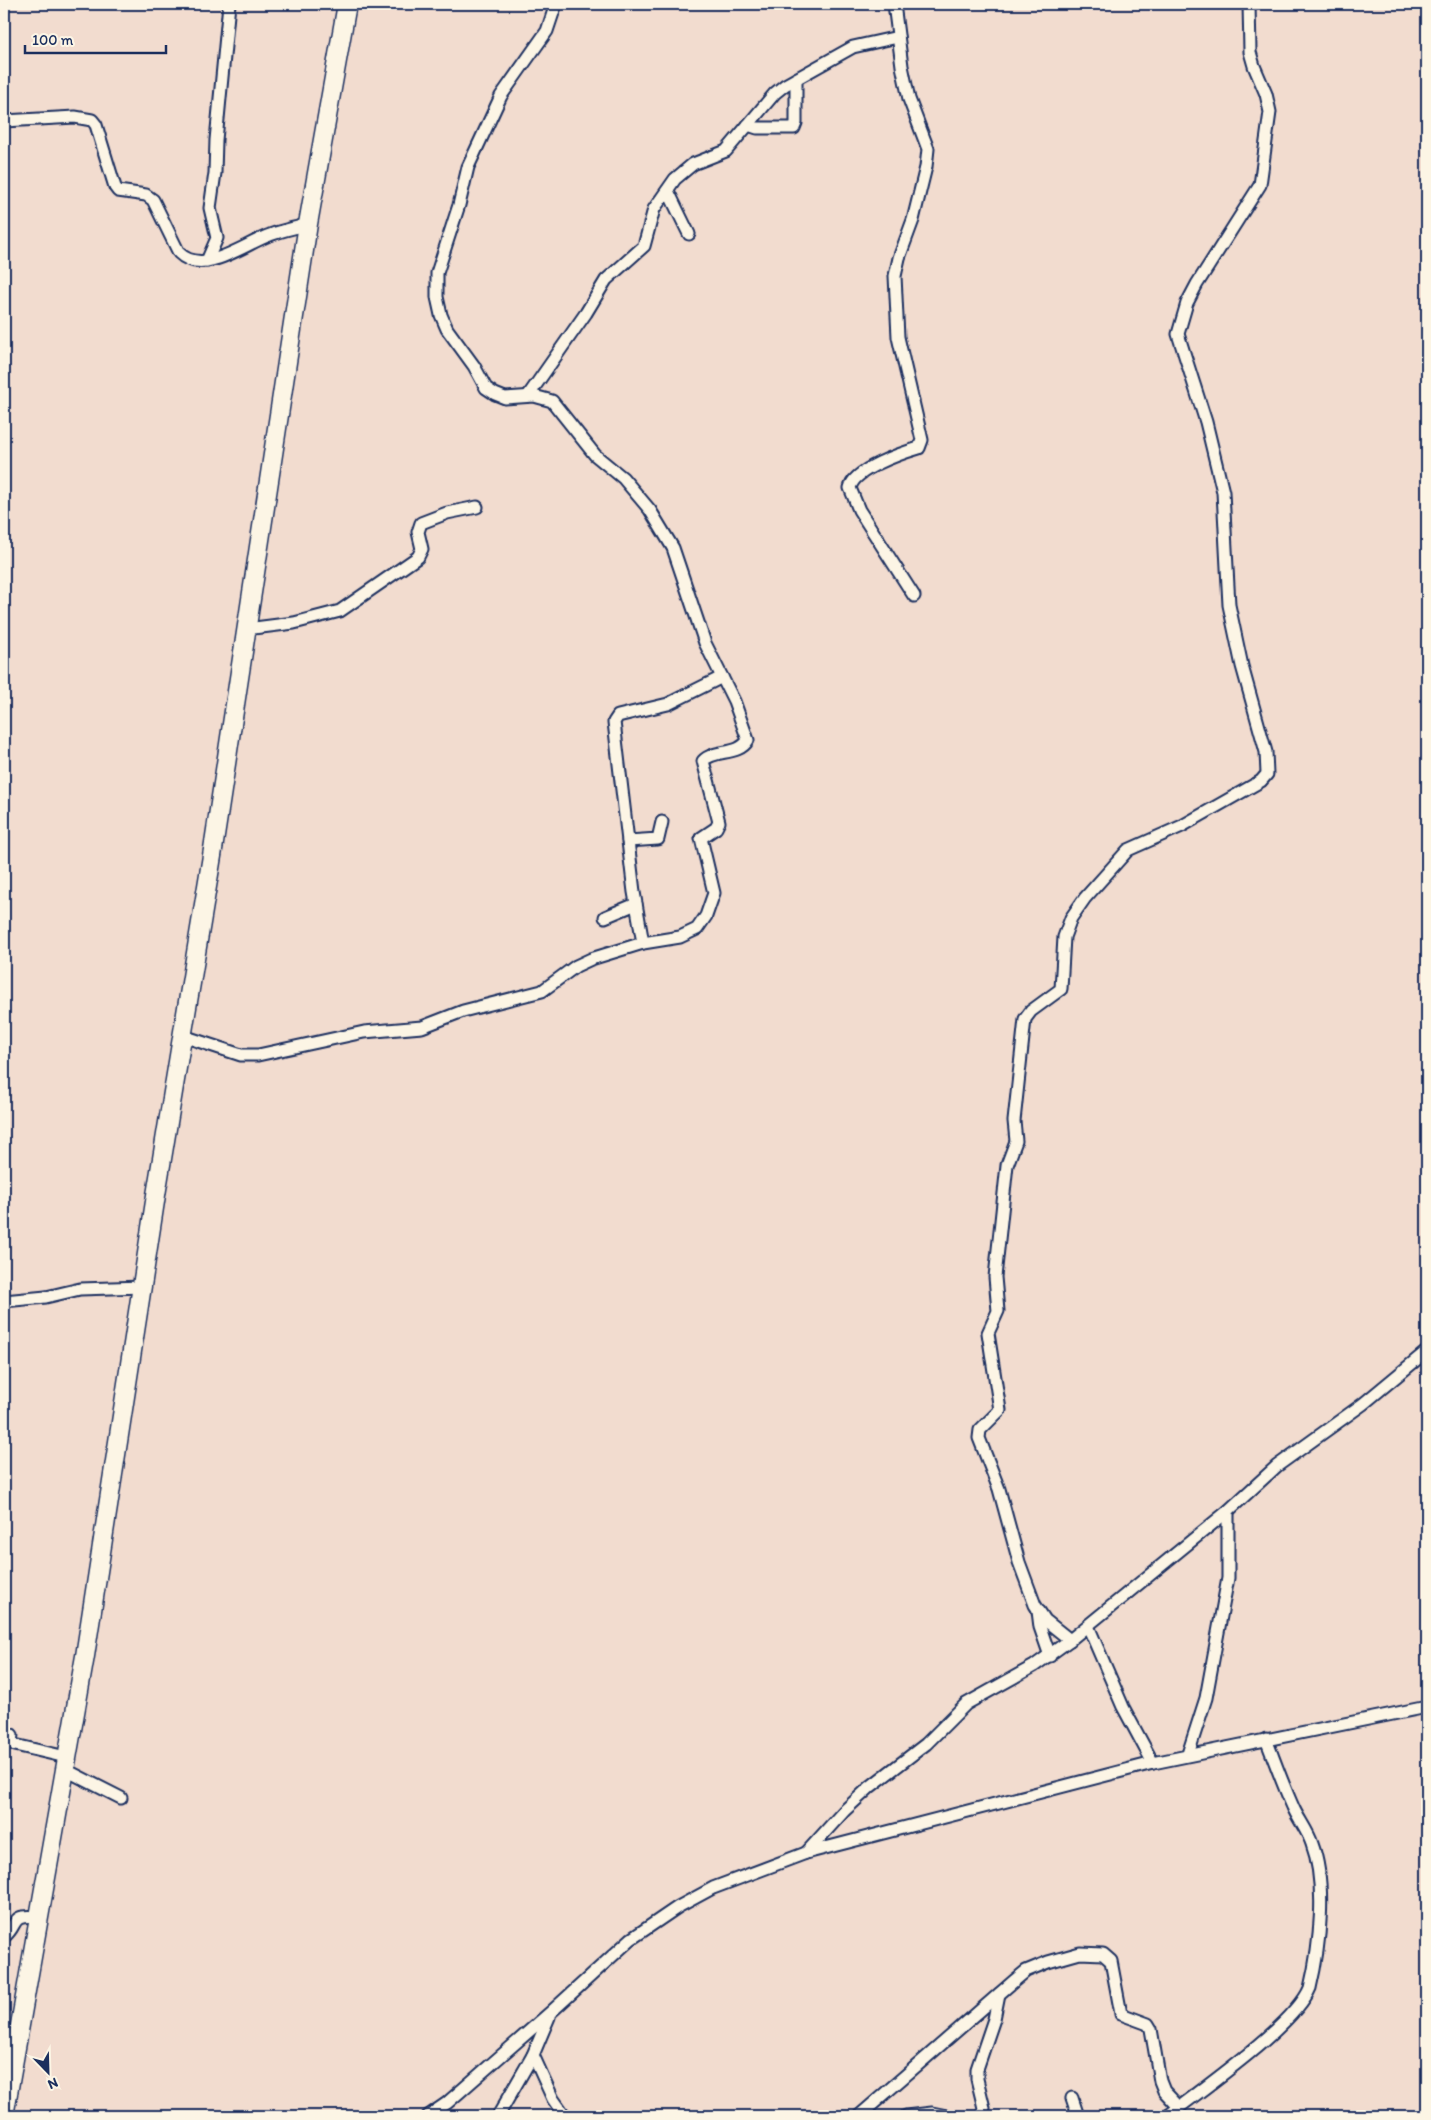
<svg xmlns="http://www.w3.org/2000/svg" width="1431" height="2120" font-family="Itim,sans-serif">
	<rect width="100%" height="100%" fill="#f2dccf"/>
	<filter id="ink" filterUnits="userSpaceOnUse"><feTurbulence type="fractalNoise" baseFrequency=".02" numOctaves="2"/><feDisplacementMap in="SourceGraphic" scale="10" xChannelSelector="R" yChannelSelector="G"/><feConvolveMatrix kernelMatrix="1 2 1 2 8 2 1 2 1" color-interpolation-filters="sRGB"/></filter>
	<g filter="url(#ink)">
		<g fill="none" stroke-linecap="round" stroke-linejoin="round">
			<defs>
				<g id="street">
					<path d="M894 4 902 66 909 99 928 149 926 167 913 220 899 258 895 276 898 337 922 440 919 448C902 453 854 469 850 488L859 510 914 596"/>
					<path d="M4 121 75 117 92 120 96 125 115 187 118 191 146 195 153 200 179 253C203 277 246 243 270 235 282 230 296 228 308 224"/>
					<path d="M748 125 757 128H794L796 123V79"/>
					<path d="M668 191 689 234"/>
					<path d="M207 261 217 238 210 208 215 173 216 140 229 4"/>
					<path d="M528 396 586 313 606 280 644 246 654 209 675 179 693 164 726 151 775 93 785 85 853 47 898 37"/>
					<path d="M246 629 294 623 340 611 418 557 422 549 418 532 421 523 447 513 477 507"/>
					<path d="M628 841 658 839 662 822"/>
					<path d="M605 917 636 904"/>
					<path d="M643 943 634 892 614 722 618 716 668 704 722 677"/>
					<path d="M183 1036 241 1055H258L364 1032 422 1027 463 1011 542 991 576 966 591 959 643 943 680 937 697 929 706 916 714 893 701 838 716 828 719 822 703 761C714 749 739 756 748 740L734 701 705 643 673 548 650 510 623 478 595 455 552 401 534 396 505 398 495 394 486 388 474 366 447 329 441 315 437 297V273L459 205 468 167 501 96 547 31 556 4"/>
					<path d="M4 1301 46 1297 80 1289 143 1287"/>
					<path d="M1038 1611 1040 1627 1050 1656"/>
					<path d="M1088 1626 1123 1707 1153 1763"/>
					<path d="M1070 1640 1045 1620 1035 1605 1019 1562 999 1489 979 1438 980 1430 1000 1410 988 1333 998 1311 995 1277 1007 1165 1016 1141 1014 1121 1025 1019 1031 1011 1061 989 1064 937 1071 918 1085 898 1128 850 1182 826 1261 781 1267 774 1266 752 1242 666 1229 605 1223 492 1206 422 1178 334 1187 303 1197 284 1260 185 1270 112 1266 94 1254 66 1250 52 1249 4"/>
					<path d="M12 1735 11 1741 15 1745 66 1757"/>
					<path d="M1188 1754 1206 1698 1228 1578V1511"/>
					<path d="M64 1769 121 1798"/>
					<path d="M806 1853 844 1811 870 1787 926 1744 966 1704 1034 1666 1070 1640 1228 1511 1277 1466 1363 1404 1427 1351"/>
					<path d="M4 1937C20 1924 8 1914 38 1917"/>
					<path d="M549 2017 533 2055 553 2099 565 2116"/>
					<path d="M1072 2098 1078 2116"/>
					<path d="M428 2116 447 2103 551 2012 631 1939 678 1907 713 1888 806 1853 1153 1763 1427 1707"/>
					<path d="M498 2116 533 2055"/>
					<path d="M859 2116 1014 1981 1026 1971 1048 1962 1080 1953 1103 1954 1111 1961 1121 2014 1148 2024 1151 2029 1160 2081 1164 2091 1179 2107"/>
					<path d="M906 2116 932 2113 947 2116"/>
					<path d="M982 2116 984 2108 977 2079V2069L994 2019 999 1994"/>
					<path d="M1168 2116C1202 2089 1295 2025 1310 1988 1320 1946 1327 1884 1312 1844 1308 1831 1298 1819 1293 1807 1283 1785 1275 1762 1266 1739"/>
				</g>
				<path id="primary" d="M4 2116 85 1656 156 1195 212 856 308 224 347 4"/>
			</defs>
			<use href="#street" stroke="#1b2f5e" stroke-width="15"/>
			<use href="#primary" stroke="#1b2f5e" stroke-width="21"/>
			<use href="#street" stroke="#fcf5e5" stroke-width="11"/>
			<use href="#primary" stroke="#fcf5e5" stroke-width="18"/>
		</g>
	</g>
	<rect width="1431" height="2120" fill="none" stroke="#fcf5e5" stroke-width="20"/>
	<rect x="10" y="10" width="1411" height="2100" fill="none" stroke="#1b2f5e" stroke-width="2" filter="url(#ink)"/>
	<g transform="translate(48 2072) rotate(157)" stroke="#fcf5e5" stroke-width="4" paint-order="stroke">
	<path d="M0-4L9 19L0 12L-9 19Z" fill="#1b2f5e"/>
	<text y="-8" font-size="14" font-weight="bold" text-anchor="middle" fill="#1b2f5e">N</text>
	</g>
	<path d="M25 45v8h141v-8" fill="none" stroke="#1b2f5e" stroke-width="2.5"/>
	<text x="32" y="45" font-size="15" fill="#1b2f5e" stroke="#fcf5e5" stroke-width="4" paint-order="stroke">100 m</text>
</svg>
